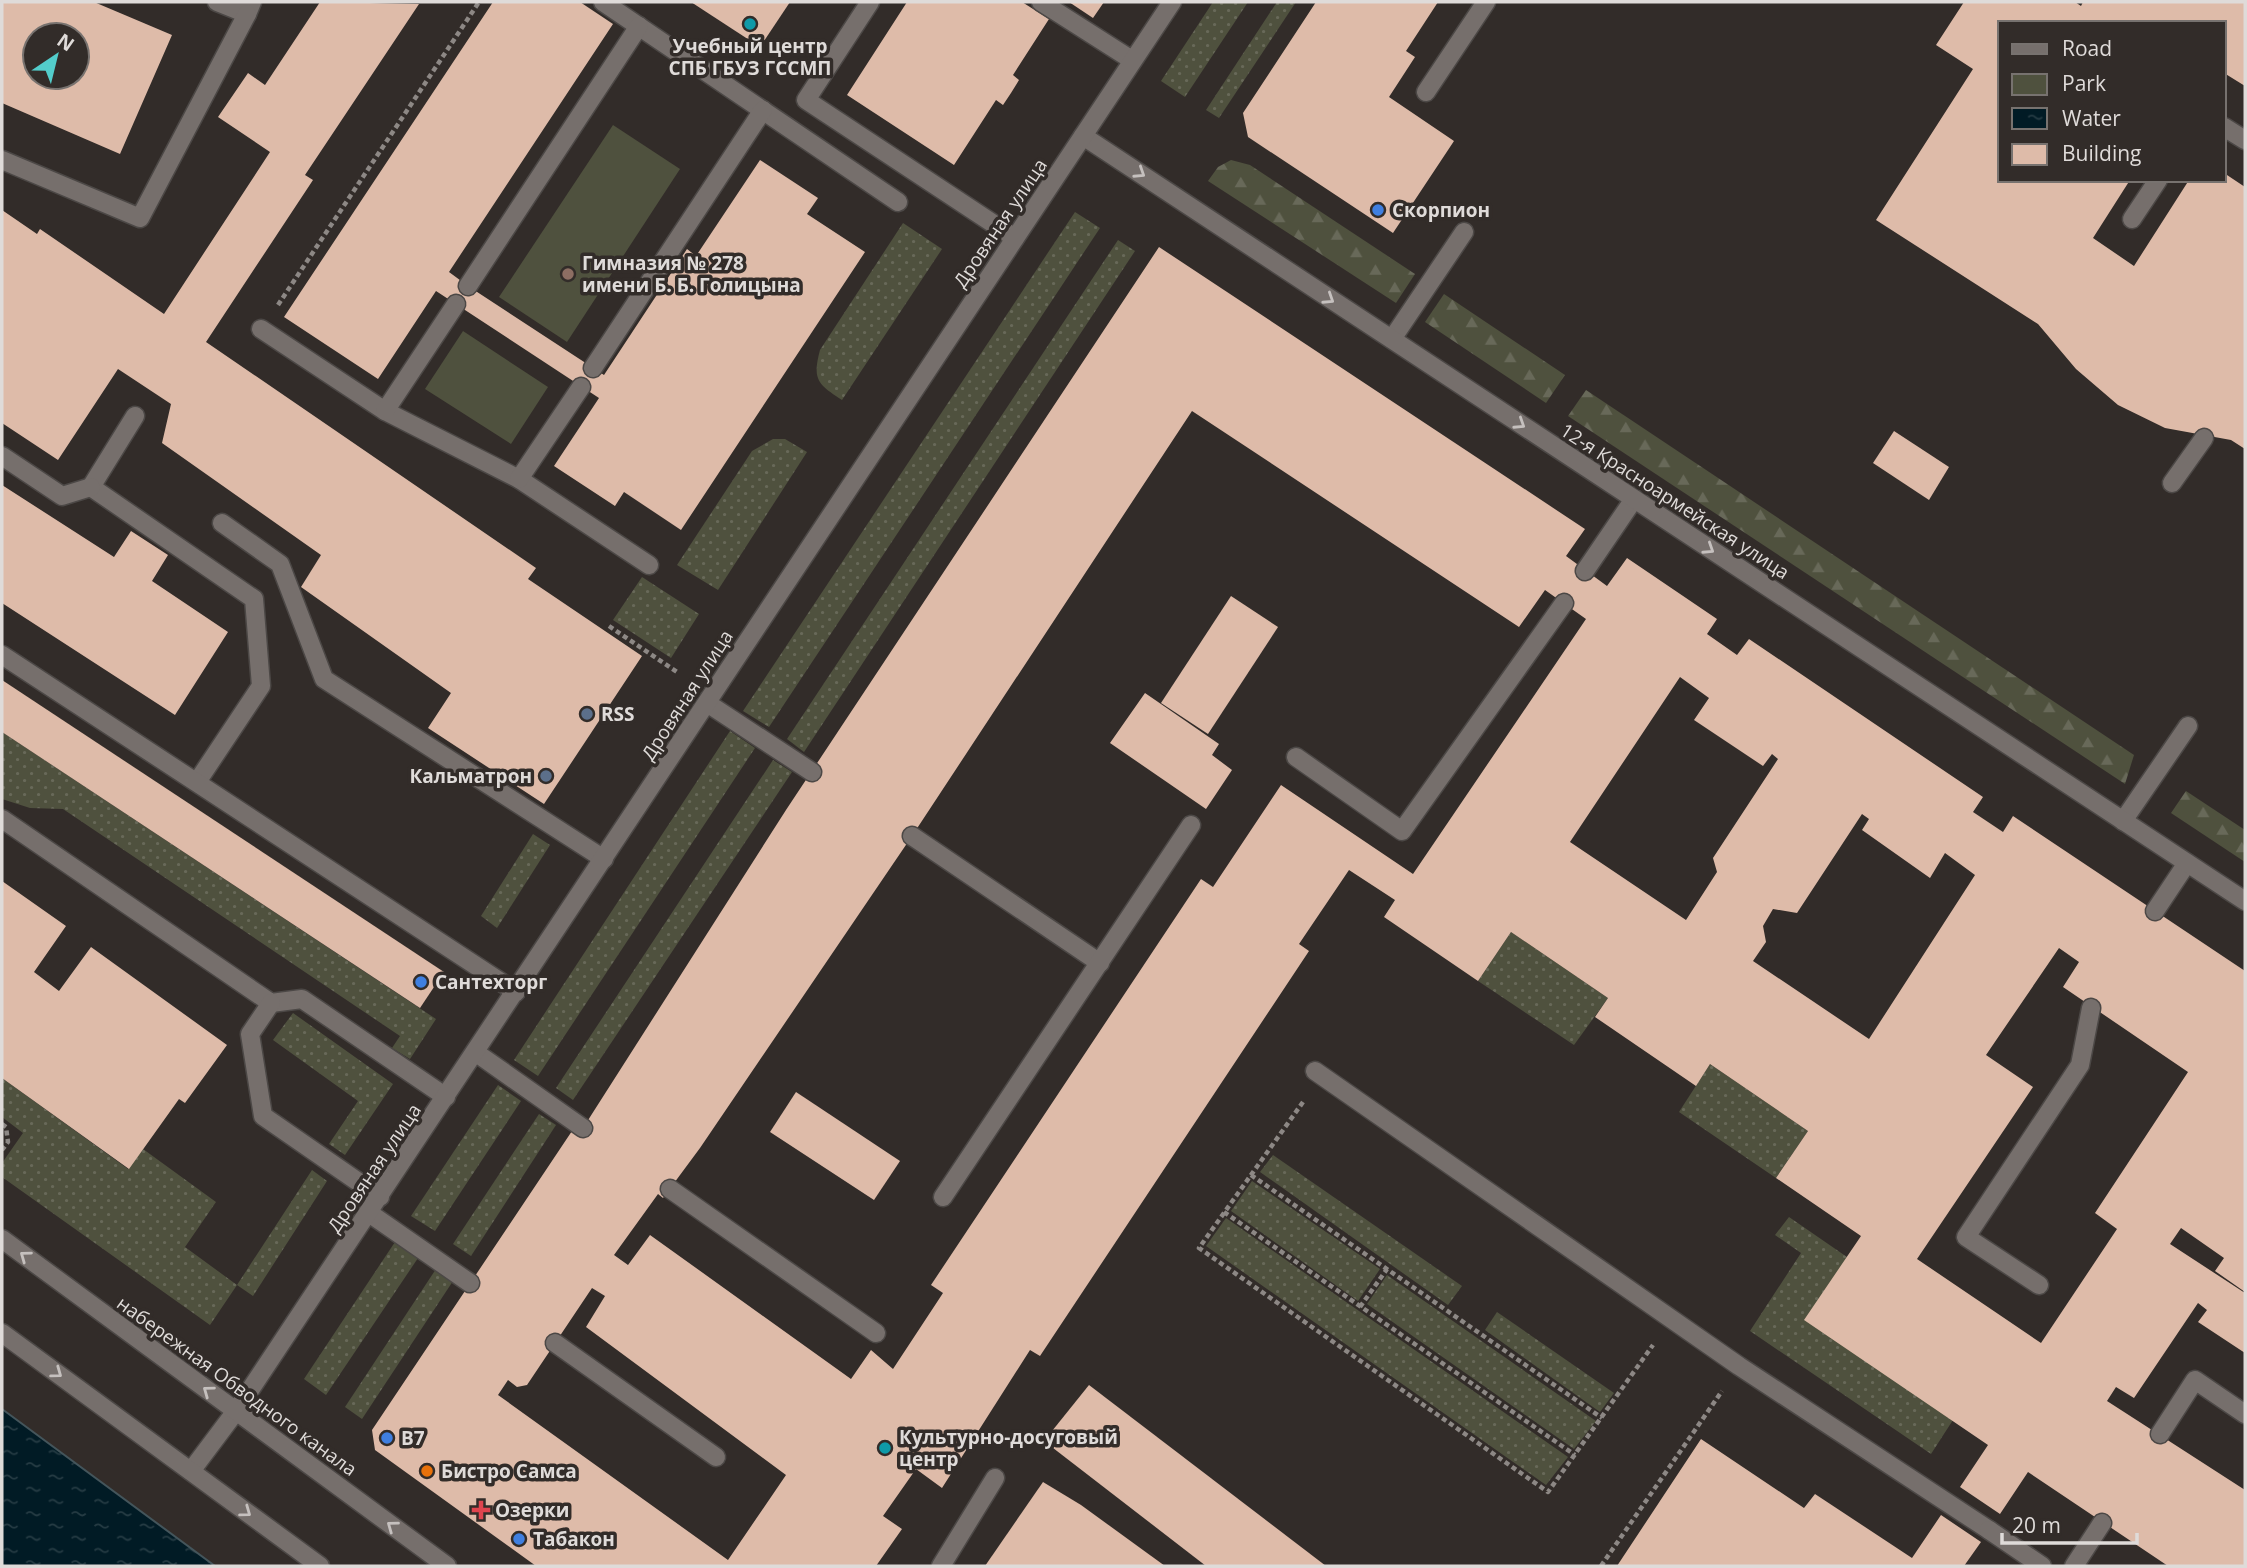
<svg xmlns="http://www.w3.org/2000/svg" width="2247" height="1568" font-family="'Open Sans',sans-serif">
	<defs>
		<pattern id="grass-dots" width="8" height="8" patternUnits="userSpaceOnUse" patternTransform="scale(1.75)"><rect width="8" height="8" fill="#4f513e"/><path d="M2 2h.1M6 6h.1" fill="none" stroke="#686959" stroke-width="1.8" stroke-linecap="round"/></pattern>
		<pattern id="forest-firs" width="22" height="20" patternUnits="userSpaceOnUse" patternTransform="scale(1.75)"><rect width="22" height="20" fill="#4f513e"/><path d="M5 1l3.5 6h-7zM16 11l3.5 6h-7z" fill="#686959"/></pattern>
		<pattern id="water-ripples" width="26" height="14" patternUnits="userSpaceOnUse" patternTransform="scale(1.75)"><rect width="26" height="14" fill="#011b25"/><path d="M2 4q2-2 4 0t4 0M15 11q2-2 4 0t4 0" fill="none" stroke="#263c44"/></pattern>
	</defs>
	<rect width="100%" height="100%" fill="#322c29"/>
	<g fill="url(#grass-dots)">
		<path d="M1213 2H1248L1185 97 1161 81Z"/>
		<path d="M1277 2H1296L1219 118 1206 110Z"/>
		<path d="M1075 212 1100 228 769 727 743 711Z"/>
		<path d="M903 223 942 249 842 400C818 384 812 380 820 350Z"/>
		<path d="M1118 240 1135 251 804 752 787 739Z"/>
		<path d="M773 439H785L807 452 718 590 677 565 752 451Z"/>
		<path d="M642 577 699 614 671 658 613 620Z"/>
		<path d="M730 731 755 748 538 1076 514 1060Z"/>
		<path d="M2 732 436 1019 410 1059 392 1048 400 1036 63 809 30 808 2 799Z"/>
		<path d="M773 760 792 772 573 1100 556 1088Z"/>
		<path d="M533 834 550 845 497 928 481 916Z"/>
		<path d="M1511 932 1608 998 1574 1045 1478 981Z"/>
		<path d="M293 1013 393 1084 345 1155 329 1144 358 1101 273 1040Z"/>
		<path d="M1710 1064 1808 1131 1776 1178 1679 1112Z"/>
		<path d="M2 1078 128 1169 143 1149 216 1202 185 1247 237 1285 312 1170 327 1181 253 1296 237 1285 210 1325 2 1177V1163L23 1133 2 1117Z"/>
		<path d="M498 1085 521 1101 435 1231 411 1216Z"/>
		<path d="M539 1114 556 1125 471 1256 453 1244Z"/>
		<path d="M1273 1155 1462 1286 1448 1305 1260 1172Z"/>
		<path d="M1252 1181 1380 1269 1358 1301 1231 1211Z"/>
		<path d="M1789 1217 1847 1257 1953 1420 1931 1454 1750 1331 1801 1253 1775 1235Z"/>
		<path d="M1226 1218 1568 1457 1546 1485 1206 1246Z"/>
		<path d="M395 1242 418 1258 326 1395 304 1379Z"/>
		<path d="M436 1269 453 1281 362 1419 345 1407Z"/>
		<path d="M1387 1275 1596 1421 1574 1449 1367 1304Z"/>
		<path d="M1497 1312 1614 1393 1600 1412 1485 1330Z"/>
	</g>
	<g fill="url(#forest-firs)">
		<path d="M1231 160 1250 165 1415 274 1396 303 1208 181 1218 167Z"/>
		<path d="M1444 294 1565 375 1546 403 1425 322Z"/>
		<path d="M1586 390 2134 755 2125 784 1568 416Z"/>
		<path d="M2186 791 2245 830V862L2171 813Z"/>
	</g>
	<g fill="#4f513e">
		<path d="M613 125 680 169 567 342 499 297Z"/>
		<path d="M463 331 548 387 511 444 425 389Z"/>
	</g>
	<path fill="url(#water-ripples)" stroke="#44555b" stroke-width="2" d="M2 1409 215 1566H2Z"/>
	<g fill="#debba9" fill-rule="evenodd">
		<path d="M2 2H94L172 35 120 154 2 103ZM35 35H77V77H35Z"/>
		<path d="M320 2 419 4 305 175 313 180 206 342 536 568 528 579 642 656 544 804 428 728 451 693 301 587 321 555 162 443 171 404 118 369 58 460 2 423V210L37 234 40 229 164 314 270 152 218 117 248 73 265 85Z"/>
		<path d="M493 2H580L613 24 449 272 468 286 604 375 687 249 696 256 760 160 818 198 807 214 865 252 681 530 624 492 615 506 554 466 599 398 436 291 378 379 284 317Z"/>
		<path d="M691 2H790L760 47Z"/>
		<path d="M907 2H1022L1049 19 1013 75 1019 80 1011 93 1003 105 996 100 954 165 847 95Z"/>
		<path d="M1069 2H1104L1093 18Z"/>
		<path d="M1316 2H1438L1406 51 1415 57 1389 97 1454 141 1393 233 1248 137 1243 113Z"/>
		<path d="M1964 2H2075L2081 6 2083 2H2245V86L2224 73V23H2000V180H2130L2093 238 2134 266 2189 180H2224V173L2245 187V449L2231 440 2165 428 2118 405 2076 369 2038 324 1876 220 1973 69 1936 45Z"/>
		<path d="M1159 247 1585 529 1566 556 1607 586 1627 558 1717 619 1707 634 1737 655 1749 639 1983 797 1973 812 2003 832 2013 816 2245 971V1292L2215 1271 2224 1258 2181 1228 2170 1244 2245 1293V1353L2198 1322 2207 1310 2198 1303 2134 1398 2116 1387 2107 1401 2245 1490V1566H2168L2028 1472 2000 1514 1960 1487 1988 1445 1804 1320 1861 1236 1776 1178 1808 1131 1710 1064 1696 1086 1595 1017 1608 998 1511 932 1478 981 1384 917 1395 900 1349 870 1299 944 1309 951 1040 1356 1030 1350 942 1488 916 1469 883 1516 902 1529 876 1566H536L375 1450 372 1430 572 1131 579 1135 583 1128 786 810ZM1192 411 1519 627 1545 590 1586 619 1413 874 1281 785 1213 887 1201 879 931 1285 943 1293 893 1369 871 1350 851 1379 650 1235 628 1265 614 1255 658 1194 663 1198 700 1148 912 836ZM1680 677 1709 698 1694 720 1763 766 1772 754 1778 759 1713 858 1717 872 1686 920 1570 842ZM1862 814 1869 819 1862 830 1930 878 1945 853 1975 875 1869 1039 1753 961 1766 942 1763 926 1773 909 1797 913ZM2059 948 2079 962 2063 987 2188 1072 2095 1213 2117 1229 2041 1343 1917 1259 2033 1087 1986 1055ZM592 1288 605 1296 586 1327 786 1475 728 1560 498 1395 508 1380 517 1387 527 1385Z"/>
		<path d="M1894 431 1949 467 1929 500 1873 463Z"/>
		<path d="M2 485 114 557 131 531 168 555 152 581 228 632 175 715 2 603Z"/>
		<path d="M1231 596 1278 627 1208 734 1161 703Z"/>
		<path d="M2 680 444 972 420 1008 2 732Z"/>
		<path d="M1145 693 1219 744 1212 755 1232 770 1206 809 1110 743Z"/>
		<path d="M2 881 66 926 34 972 59 991 91 947 227 1045 185 1103 179 1099 129 1169 2 1078Z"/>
		<path d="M796 1092 900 1161 874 1200 770 1132Z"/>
		<path d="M1089 1385 1326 1566H1206L1044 1441Z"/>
		<path d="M1701 1439 1804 1508 1815 1494 1912 1558 1941 1515 1981 1542 1964 1566H1617Z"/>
		<path d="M1043 1482 1081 1505 1165 1566H985Z"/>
	</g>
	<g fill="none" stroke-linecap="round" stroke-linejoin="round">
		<defs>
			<g id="service">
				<path d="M217 2 247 14 252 2"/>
				<path d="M603 2 898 202"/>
				<path d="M870 2 806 100 1015 238"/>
				<path d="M1041 2 1132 60"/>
				<path d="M1426 92 1486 2"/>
				<path d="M2224 127 2245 140"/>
				<path d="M2 160 140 218 247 14"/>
				<path d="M2132 219 2158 180"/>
				<path d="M468 286 639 26"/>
				<path d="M261 329 385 411 519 479 649 565"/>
				<path d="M1392 339 1464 232"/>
				<path d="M593 368 763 110"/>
				<path d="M385 411 456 304"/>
				<path d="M135 416 91 487 254 599 261 686 197 782"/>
				<path d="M2 456 62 496 91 487"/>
				<path d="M519 479 581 387"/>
				<path d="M2172 483 2204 438"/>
				<path d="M222 523 280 564 324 679 604 859"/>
				<path d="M1585 571 1634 499"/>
				<path d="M2 655 516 992"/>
				<path d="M707 703 812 772"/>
				<path d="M1296 757 1402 831 1564 603"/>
				<path d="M2 819 271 1003 302 999 446 1097"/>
				<path d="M2123 821 2188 726"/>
				<path d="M912 836 1100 963"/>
				<path d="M2155 911 2187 863"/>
				<path d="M271 1003 250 1034 263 1116 380 1197"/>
				<path d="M475 1052 583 1128"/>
				<path d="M1315 1071 1739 1366 1989 1530"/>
				<path d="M670 1189 876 1333"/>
				<path d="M943 1197 1191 825"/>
				<path d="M369 1213 470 1283"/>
				<path d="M2039 1285 1966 1237 2080 1065 2091 1008"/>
				<path d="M555 1343 716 1457"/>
				<path d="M2160 1434 2195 1380 2245 1414"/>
				<path d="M191 1471 236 1411"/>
				<path d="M941 1566 995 1478"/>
				<path d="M2074 1566 2102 1523"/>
			</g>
			<g id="minor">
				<path d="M1083 136 2245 901"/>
				<path d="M236 1411 1172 2"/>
				<path d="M1989 1530 2042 1566"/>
			</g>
			<g id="tertiary">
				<path d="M2 1239 447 1566"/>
				<path d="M2 1333 320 1566"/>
			</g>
		</defs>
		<use href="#service" stroke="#4c4846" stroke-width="21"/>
		<use href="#minor" stroke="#4c4846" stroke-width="21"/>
		<use href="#tertiary" stroke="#4c4846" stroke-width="21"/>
		<g stroke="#8d8885" stroke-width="4.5" stroke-dasharray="5 3.5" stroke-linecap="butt">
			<path d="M278 305 479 2"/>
			<path d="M609 626 677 672"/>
			<path d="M1303 1102 1199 1248 1548 1492 1653 1345"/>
			<path d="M2 1124 6 1127 8 1142 2 1150"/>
			<path d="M1251 1175 1602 1418"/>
			<path d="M1224 1212 1575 1455"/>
			<path d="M1360 1307 1387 1269"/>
			<path d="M1601 1566 1722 1391"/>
		</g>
		<use href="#service" stroke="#766f6c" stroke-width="18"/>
		<use href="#minor" stroke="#766f6c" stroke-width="18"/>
		<use href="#tertiary" stroke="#766f6c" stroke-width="18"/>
	</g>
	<defs><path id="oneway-chevron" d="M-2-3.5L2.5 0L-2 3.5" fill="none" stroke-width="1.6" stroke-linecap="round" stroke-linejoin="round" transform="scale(1.75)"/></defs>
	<g stroke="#c5c0be">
		<use href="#oneway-chevron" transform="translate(1140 173) rotate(33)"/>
		<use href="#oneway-chevron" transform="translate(1329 299) rotate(33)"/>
		<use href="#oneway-chevron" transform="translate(1520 424) rotate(33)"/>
		<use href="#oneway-chevron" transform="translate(1709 549) rotate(33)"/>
		<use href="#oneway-chevron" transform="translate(25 1256) rotate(-144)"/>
		<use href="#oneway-chevron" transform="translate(57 1373) rotate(36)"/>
		<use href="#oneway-chevron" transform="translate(208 1391) rotate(-144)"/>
		<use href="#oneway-chevron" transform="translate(246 1512) rotate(36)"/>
		<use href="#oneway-chevron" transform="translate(392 1526) rotate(-144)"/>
	</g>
	<g fill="#0f9aa8" stroke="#322c29" stroke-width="2.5">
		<circle cx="750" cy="24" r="7"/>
		<circle cx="885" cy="1448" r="7"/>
	</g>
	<g fill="#3f7fe0" stroke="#322c29" stroke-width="2.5">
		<circle cx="1378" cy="210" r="7"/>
		<circle cx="421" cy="982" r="7"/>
		<circle cx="387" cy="1438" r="7"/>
		<circle cx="519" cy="1539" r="7"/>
	</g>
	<circle fill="#8d6e63" stroke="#322c29" stroke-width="2.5" cx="568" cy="274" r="7"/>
	<g fill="#5c6f8a" stroke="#322c29" stroke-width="2.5">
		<circle cx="587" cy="714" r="7"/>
		<circle cx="546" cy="776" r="7"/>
	</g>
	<circle fill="#e8710a" stroke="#322c29" stroke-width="2.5" cx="427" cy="1471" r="7"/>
	<path fill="#e0444e" stroke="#322c29" stroke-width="2.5" d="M477.5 1499.5h7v7h7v7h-7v7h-7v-7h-7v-7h7z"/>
	<g text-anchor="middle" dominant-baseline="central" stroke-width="7" stroke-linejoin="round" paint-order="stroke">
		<g font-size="19" font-weight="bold" fill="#dfdbd9" stroke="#322c29" text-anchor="start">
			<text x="750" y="46" text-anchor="middle">Учебный центр<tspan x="750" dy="22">СПБ ГБУЗ ГССМП</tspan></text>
			<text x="1392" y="210">Скорпион</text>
			<text x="582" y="263">Гимназия № 278<tspan x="582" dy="22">имени Б. Б. Голицына</tspan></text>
			<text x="601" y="714">RSS</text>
			<text x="532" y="776" text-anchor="end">Кальматрон</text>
			<text x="435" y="982">Сантехторг</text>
			<text x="899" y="1437">Культурно-досуговый<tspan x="899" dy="22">центр</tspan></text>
			<text x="401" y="1438">В7</text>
			<text x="441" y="1471">Бистро Самса</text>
			<text x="495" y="1510">Озерки</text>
			<text x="533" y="1539">Табакон</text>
		</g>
		<g font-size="19" fill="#dfdbd9" stroke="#322c29">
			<text transform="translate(1000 223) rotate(-56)">Дровяная улица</text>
			<text transform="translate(1675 501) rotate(33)">12-я Красноармейская улица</text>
			<text transform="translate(687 695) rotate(-57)">Дровяная улица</text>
			<text transform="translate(374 1168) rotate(-56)">Дровяная улица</text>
			<text transform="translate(237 1386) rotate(36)">набережная Обводного канала</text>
		</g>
	</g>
	<rect width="2247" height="1568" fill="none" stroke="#dfdbd9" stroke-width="7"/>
	<rect x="1998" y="21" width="228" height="161" fill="#322c29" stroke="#77726f" stroke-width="2"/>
	<rect x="2012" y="44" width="35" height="10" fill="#766f6c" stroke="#77726f" stroke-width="2"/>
	<text x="2062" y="56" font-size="21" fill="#dfdbd9">Road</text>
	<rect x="2012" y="74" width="35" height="21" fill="#4f513e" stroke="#77726f" stroke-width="2"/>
	<text x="2062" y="91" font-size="21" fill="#dfdbd9">Park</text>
	<rect x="2012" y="108" width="35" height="21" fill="url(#water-ripples)" stroke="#77726f" stroke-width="2"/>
	<text x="2062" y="126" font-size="21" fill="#dfdbd9">Water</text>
	<rect x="2012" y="144" width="35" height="21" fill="#debba9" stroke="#77726f" stroke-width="2"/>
	<text x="2062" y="161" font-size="21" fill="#dfdbd9">Building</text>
	<g transform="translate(56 56) rotate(35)"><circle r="33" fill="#322c29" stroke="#77726f" stroke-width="2"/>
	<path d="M0-5L12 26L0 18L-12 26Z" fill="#53cdcb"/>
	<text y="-10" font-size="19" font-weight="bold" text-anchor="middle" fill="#dfdbd9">N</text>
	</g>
	<path d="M2002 1533v10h135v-10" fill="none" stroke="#dfdbd9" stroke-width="3.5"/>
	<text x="2012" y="1533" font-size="21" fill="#dfdbd9" stroke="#322c29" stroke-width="5" paint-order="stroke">20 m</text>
</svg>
